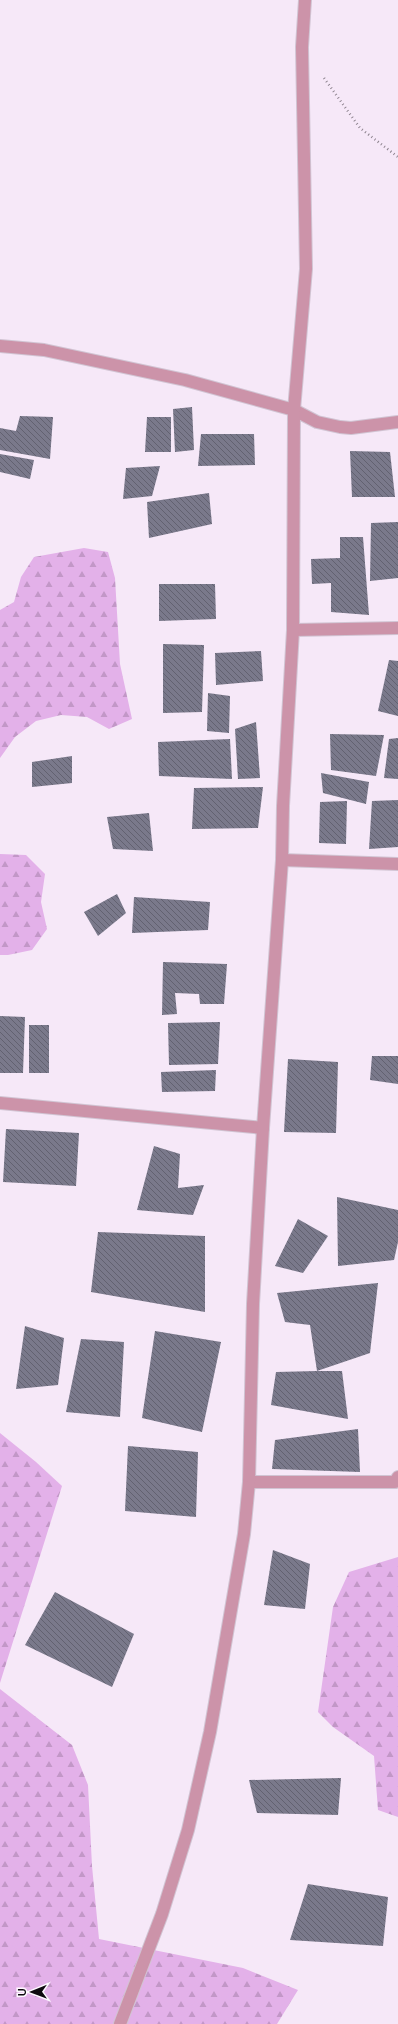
<svg xmlns="http://www.w3.org/2000/svg" width="398" height="2024" font-family="Lato,sans-serif">
	<defs>
		<pattern id="forest-firs" width="22" height="20" patternUnits="userSpaceOnUse"><rect width="22" height="20" fill="#e3b1e9"/><path d="M5 1l3.5 6h-7zM16 11l3.5 6h-7z" fill="#c297c7"/></pattern>
		<pattern id="building-back-hatch" width="6" height="6" patternUnits="userSpaceOnUse"><rect width="6" height="6" fill="#7a798b"/><path d="M-1 5l2 2M0 0l6 6M5-1l2 2" fill="none" stroke="#626170"/></pattern>
	</defs>
	<rect width="100%" height="100%" fill="#f6e8f8"/>
	<g fill="url(#forest-firs)">
		<path d="M84 548 108 552 115 578 120 664 132 719 109 729 87 717 61 715 36 721 15 737 0 758V610L14 602 21 577 34 557Z"/>
		<path d="M0 854 26 855 45 874 41 902 47 929 32 950 8 955H0Z"/>
		<path d="M0 1433 36 1462 62 1486 0 1683Z"/>
		<path d="M398 1557V1817L378 1810 374 1756 333 1727 318 1712 333 1607 349 1572Z"/>
		<path d="M0 1689 72 1745 88 1785 92 1866 99 1939 243 1968 298 1990 277 2024H0Z"/>
	</g>
	<g fill="url(#building-back-hatch)">
		<path d="M192 407 194 450 175 452 173 409Z"/>
		<path d="M20 416 53 417 50 459 0 450V428L16 431Z"/>
		<path d="M147 417H171V452H145Z"/>
		<path d="M201 434H254L255 465 198 466Z"/>
		<path d="M350 451 390 452 395 497H352Z"/>
		<path d="M0 454 34 460 30 479 0 472Z"/>
		<path d="M160 466 152 496 123 499 126 468Z"/>
		<path d="M209 493 212 524 149 538 147 502Z"/>
		<path d="M398 522V578L370 581 371 523Z"/>
		<path d="M340 537H363L369 615 331 612V583L312 584 311 559 340 558Z"/>
		<path d="M159 584H215L216 619 159 621Z"/>
		<path d="M163 644 204 645 202 712 163 713Z"/>
		<path d="M261 651 263 681 216 685 215 653Z"/>
		<path d="M389 660 398 661V716L378 711Z"/>
		<path d="M208 693 230 696 229 733 207 731Z"/>
		<path d="M256 722 260 778 238 779 235 729Z"/>
		<path d="M330 734 384 735 376 776 331 770Z"/>
		<path d="M398 738V779L384 778 389 739Z"/>
		<path d="M230 739 232 779 159 776 158 742Z"/>
		<path d="M72 756V783L32 787V762Z"/>
		<path d="M321 773 369 782 366 804 323 793Z"/>
		<path d="M263 787 258 828 192 829 194 788Z"/>
		<path d="M398 800V847L369 849 372 801Z"/>
		<path d="M347 801 346 844 319 843 320 802Z"/>
		<path d="M149 813 153 851 113 849 107 817Z"/>
		<path d="M117 894 126 913 98 936 84 912Z"/>
		<path d="M134 897 210 902 208 930 132 933Z"/>
		<path d="M163 962 227 964 224 1004H200L199 994 175 993 177 1014 162 1015Z"/>
		<path d="M0 1016 25 1017 23 1073H0Z"/>
		<path d="M220 1022 218 1064 169 1065 168 1023Z"/>
		<rect x="29" y="1025" width="20" height="48"/>
		<path d="M372 1056H398V1084L370 1080Z"/>
		<path d="M288 1059 338 1062 336 1133 284 1132Z"/>
		<path d="M216 1070 215 1091 162 1092 161 1072Z"/>
		<path d="M6 1129 79 1133 76 1186 3 1182Z"/>
		<path d="M154 1146 180 1154 178 1188 204 1185 193 1215 137 1210Z"/>
		<path d="M337 1197 398 1210V1242L394 1260 338 1266Z"/>
		<path d="M298 1219 328 1236 303 1273 275 1266Z"/>
		<path d="M98 1232 205 1236V1312L91 1292Z"/>
		<path d="M378 1283 370 1353 317 1371H342L348 1419 271 1405 276 1372 317 1371 310 1325 285 1322 277 1293Z"/>
		<path d="M25 1326 64 1338 58 1385 16 1389Z"/>
		<path d="M155 1331 221 1342 202 1432 142 1418Z"/>
		<path d="M81 1339 124 1342 120 1417 66 1412Z"/>
		<path d="M358 1429 360 1472 272 1469 275 1440Z"/>
		<path d="M128 1446 198 1452 196 1517 125 1511Z"/>
		<path d="M273 1550 310 1564 305 1609 264 1605Z"/>
		<path d="M55 1592 134 1634 112 1687 25 1645Z"/>
		<path d="M341 1778 338 1815 257 1813 249 1780Z"/>
		<path d="M308 1884 388 1897 383 1946 290 1940Z"/>
	</g>
	<g fill="none" stroke-linecap="round" stroke-linejoin="round">
		<defs>
			<g id="minor">
				<path d="M0 346 44 350 185 380 294 410 317 422 340 427 351 428 398 422"/>
				<path d="M293 630 398 628"/>
				<path d="M282 860 398 864"/>
				<path d="M0 1103 263 1128"/>
				<path d="M249 1482H395L398 1477"/>
				<path d="M120 2024 162 1914 188 1830 210 1732 244 1534 249 1482 253 1304 263 1128 282 860 283 806 293 630 294 410 306 269 302 47 305 0"/>
			</g>
		</defs>
		<use href="#minor" stroke="#d1c4d3" stroke-width="14"/>
		<path stroke="#8d838e" stroke-width="2.5" stroke-dasharray="1 3" stroke-linecap="butt" d="M324 78 360 128 398 157"/>
		<use href="#minor" stroke="#cc93a9" stroke-width="12"/>
	</g>
	<g transform="translate(32 1992) rotate(269)" stroke="#fef8ff" stroke-width="3" paint-order="stroke">
	<path d="M0-3L7 15L0 10L-7 15Z" fill="#0e0a0f"/>
	<text y="-6" font-size="11" font-weight="bold" text-anchor="middle" fill="#0e0a0f">U</text>
	</g>
</svg>
